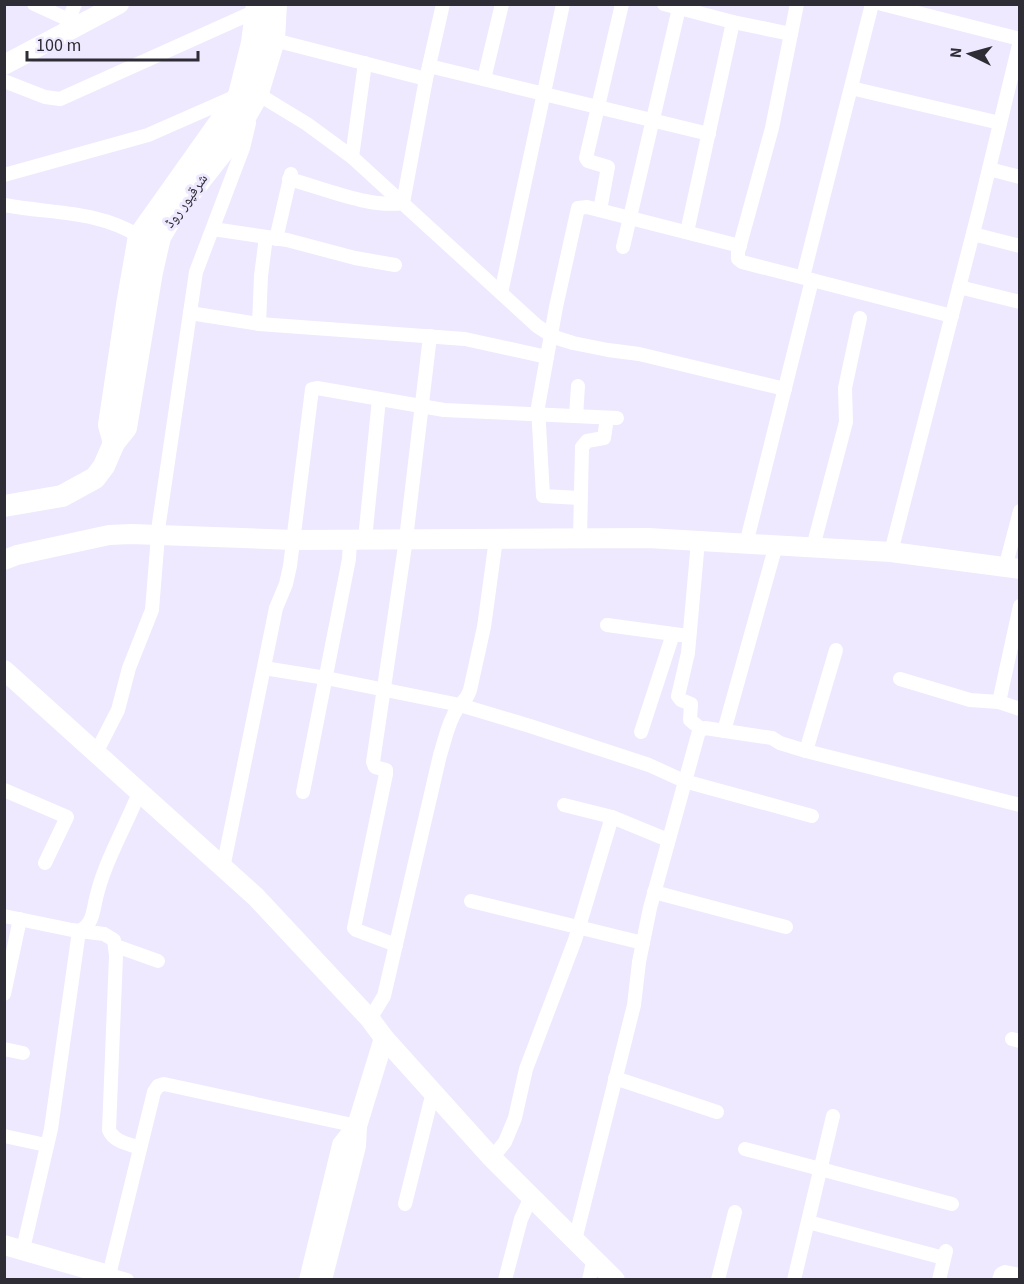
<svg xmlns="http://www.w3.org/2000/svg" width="1024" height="1284" font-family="'Source Sans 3','Noto Naskh Arabic',sans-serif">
	<rect width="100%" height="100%" fill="#eee9fe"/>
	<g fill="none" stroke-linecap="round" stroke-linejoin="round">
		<g stroke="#fff" stroke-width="14">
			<path d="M34 4 69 20"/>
			<path d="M664 4 733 22 791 34"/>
			<path d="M797 4 772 128 738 252V259L742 262 952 316"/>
			<path d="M882 4 1020 39"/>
			<path d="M66 27 75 4"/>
			<path d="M274 40 426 79"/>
			<path d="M429 66 709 134"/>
			<path d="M484 79 502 4"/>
			<path d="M4 81 45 97 60 99 256 11"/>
			<path d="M851 88 1000 123"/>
			<path d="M352 157 365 63"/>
			<path d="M989 169 1020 177"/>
			<path d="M4 175 148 135 239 95 257 96 266 99 307 124 352 157 537 326 554 337 573 343 608 350 639 354 785 389"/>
			<path d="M289 179C323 188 368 208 403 203L426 79 443 4"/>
			<path d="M4 205C53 214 96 210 139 236"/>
			<path d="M600 210 608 167 588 161 586 158 622 4"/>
			<path d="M213 229 287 240 355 258 395 265"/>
			<path d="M687 232 733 22"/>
			<path d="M973 234 1020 246"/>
			<path d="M276 239 291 174"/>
			<path d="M623 247 679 8"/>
			<path d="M803 277 872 4"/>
			<path d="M959 287 1020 302"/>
			<path d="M501 293 563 4"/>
			<path d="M190 313 259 324 465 339 547 357"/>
			<path d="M259 324 261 276 266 237"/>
			<path d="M576 416 578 386"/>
			<path d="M580 498 543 496 538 407 556 307 578 208 587 207 740 246"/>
			<path d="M580 538 582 447 587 441 604 438 607 418"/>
			<path d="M365 539 379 399"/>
			<path d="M698 541 688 653 678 696 681 700 691 704 690 720 701 729"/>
			<path d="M746 544 812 280"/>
			<path d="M813 547 846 422 845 388 860 318"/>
			<path d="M891 552 980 206 1020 41"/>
			<path d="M1005 568 1020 511"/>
			<path d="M607 625 681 635"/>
			<path d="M264 668 326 678 460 705 530 726 649 765 684 781 812 816"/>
			<path d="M900 679 970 700 999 702 1020 709"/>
			<path d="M999 702 1020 606"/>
			<path d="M724 731 776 545"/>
			<path d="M641 732 673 634"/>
			<path d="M97 751 118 710 129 668 152 610 159 523 196 272 243 148 249 123"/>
			<path d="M806 751 836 650"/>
			<path d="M4 790 67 817 45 863"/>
			<path d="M303 792 349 559 350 540"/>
			<path d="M564 805 612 817 668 840"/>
			<path d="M223 868 276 608 286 584 290 566 312 389 317 388 444 410 617 418"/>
			<path d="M654 892 786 927"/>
			<path d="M471 901 643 943"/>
			<path d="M4 916 72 930 104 934 114 940 116 956 109 1130C114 1142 129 1144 140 1148"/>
			<path d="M79 931C91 926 93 914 95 903 103 864 124 830 139 793"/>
			<path d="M396 945 356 930 354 928 386 774V770L375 767 373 762 406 539 430 336"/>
			<path d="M116 946 158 961"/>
			<path d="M4 994 20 919"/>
			<path d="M370 1019 384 996 440 755C445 740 448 722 457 709 462 702 467 700 470 690L484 627 496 539"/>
			<path d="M1012 1039 1020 1041"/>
			<path d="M4 1049 23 1053"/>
			<path d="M615 1078 717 1112"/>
			<path d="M4 1136 46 1145"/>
			<path d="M745 1149 952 1204"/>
			<path d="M492 1158 505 1142 515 1118 526 1069 575 940 612 817"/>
			<path d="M405 1204 433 1092"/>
			<path d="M808 1222 944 1258"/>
			<path d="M575 1240 634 1005 639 962 650 908 699 731 705 728 772 738 780 743 806 751 1020 805"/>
			<path d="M23 1249 51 1129 79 931"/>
			<path d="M127 1280 109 1275 154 1092 158 1086 164 1084 357 1126"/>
			<path d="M505 1280 521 1219 531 1197"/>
			<path d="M589 1280 594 1258"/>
			<path d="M718 1280 735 1212"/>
			<path d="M794 1280 833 1116"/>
			<path d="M939 1280 946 1251"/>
			<path d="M999 1280 1001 1274 1005 1272 1020 1275"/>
		</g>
		<g stroke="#fff" stroke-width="20">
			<path d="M4 65 119 4"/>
			<path d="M4 560 17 555 109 535 131 534 294 540 648 538 891 552 1020 569"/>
			<path d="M4 670 256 897 370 1019 384 1038 492 1158 615 1280"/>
			<path d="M4 1245 109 1275 108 1280"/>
			<path d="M309 1280 342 1145 357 1126"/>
			<path d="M322 1280 356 1146 357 1126 384 1038"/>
		</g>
		<g stroke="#fff" stroke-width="22">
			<path d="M114 443 109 425 127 305 139 236 239 95 252 43 257 4"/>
			<path d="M4 506 62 496 95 478 104 466 114 443 126 428 152 272 160 237 173 215 232 140 257 96 274 40 276 4"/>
		</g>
	</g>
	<g text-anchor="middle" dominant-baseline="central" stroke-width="6" stroke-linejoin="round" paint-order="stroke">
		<g font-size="15" fill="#2e2c35" stroke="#eee9fe">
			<text transform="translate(186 201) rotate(-54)">شرقپور روڈ</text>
		</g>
	</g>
	<rect width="1024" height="1284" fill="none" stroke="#2e2c35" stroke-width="12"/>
	<g transform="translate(970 54) rotate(275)" stroke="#eee9fe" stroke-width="4.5" paint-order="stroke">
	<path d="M0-4.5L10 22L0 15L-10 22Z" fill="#2e2c35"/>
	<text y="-9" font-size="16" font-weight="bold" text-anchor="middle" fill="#2e2c35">N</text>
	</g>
	<path d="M27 51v9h171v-9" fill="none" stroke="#2e2c35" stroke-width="3"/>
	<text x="36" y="51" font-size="18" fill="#2e2c35" stroke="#eee9fe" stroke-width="4.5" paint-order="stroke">100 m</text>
</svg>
